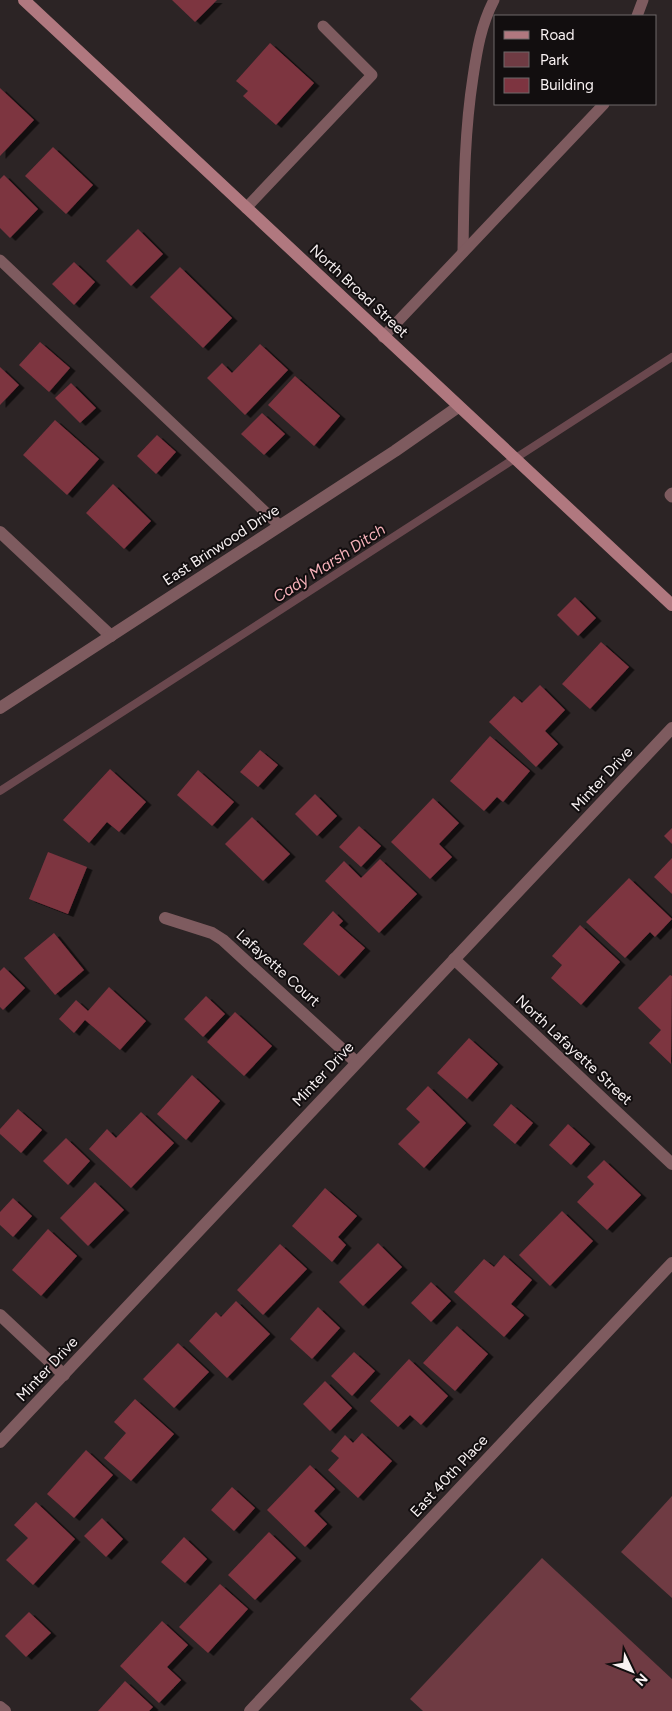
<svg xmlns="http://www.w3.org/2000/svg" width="672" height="1711" font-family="Figtree,sans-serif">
	<defs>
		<filter id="shadow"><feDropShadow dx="5.5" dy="3" stdDeviation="0" flood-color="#0009"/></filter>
	</defs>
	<rect width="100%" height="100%" fill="#2c2425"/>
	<g fill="#6f3b43">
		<path d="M672 1496V1598L621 1552Z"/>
		<path d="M542 1558 672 1679V1711H423L410 1699Z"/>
	</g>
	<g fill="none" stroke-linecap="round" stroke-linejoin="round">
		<path stroke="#6a484e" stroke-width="8" d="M0 791 672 357"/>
	</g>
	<g fill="#7d3440" filter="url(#shadow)">
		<path d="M172 0H217L195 22Z"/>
		<path d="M270 43 314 83 276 125 243 96 248 91 236 81Z"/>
		<path d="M0 88 34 120 0 156Z"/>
		<path d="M53 147 93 185 66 214 25 176Z"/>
		<path d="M4 175 38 209 10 238 0 228V179Z"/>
		<path d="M138 229 163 254 131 286 106 261Z"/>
		<path d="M74 262 95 282 74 305 52 284Z"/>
		<path d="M180 267 232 318 203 348 150 297Z"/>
		<path d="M40 342 70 368 49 392 19 365Z"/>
		<path d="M260 344 288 370 245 415 207 378 222 363 232 373Z"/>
		<path d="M0 367 19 385 0 405Z"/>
		<path d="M295 376 340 416 314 446 268 405Z"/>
		<path d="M71 383 96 408 80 423 55 398Z"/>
		<path d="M262 413 285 434 264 455 241 434Z"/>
		<path d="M55 420 99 459 67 495 23 455Z"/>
		<path d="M157 435 176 452 156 474 137 456Z"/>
		<path d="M113 484 151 521 124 549 86 513Z"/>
		<path d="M575 597 596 618 578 636 557 615Z"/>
		<path d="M601 642 629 667 590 709 562 684Z"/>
		<path d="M540 685 565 710 545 731 558 744 536 767 489 722 514 696 522 703Z"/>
		<path d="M490 736 530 771 503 802 497 797 484 811 450 781Z"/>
		<path d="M260 750 278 765 258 787 240 772Z"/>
		<path d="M110 769 146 802 119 832 107 822 89 843 63 820Z"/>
		<path d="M198 770 234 802 212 826 177 795Z"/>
		<path d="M315 794 337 816 317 836 295 814Z"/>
		<path d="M433 798 459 823 439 844 452 857 430 879 391 842Z"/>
		<path d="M252 817 290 854 263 881 225 844Z"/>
		<path d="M359 826 381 846 361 867 339 847Z"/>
		<path d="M672 828V844L664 836Z"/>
		<path d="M48 852 87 867 68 914 29 899Z"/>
		<path d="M672 858V894L654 877Z"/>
		<path d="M380 859 417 894 379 933 325 881 344 861 361 878Z"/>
		<path d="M629 878 672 919 655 937 650 932 625 958 586 922Z"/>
		<path d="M333 911 343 921 339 925 365 948 339 976 303 944Z"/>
		<path d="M580 925 620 962 581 1005 551 978 562 965 552 956Z"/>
		<path d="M54 933 84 970 55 995 24 958Z"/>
		<path d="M4 967 25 988 3 1010 0 1007V971Z"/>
		<path d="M670 975 672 976 671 1064 649 1043 661 1030 638 1008Z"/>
		<path d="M109 987 146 1021 120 1050 85 1020 74 1033 59 1019 76 1000 88 1011Z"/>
		<path d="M206 996 225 1014 203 1037 184 1019Z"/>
		<path d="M235 1012 272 1046 244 1076 207 1042Z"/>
		<path d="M469 1038 498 1064 467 1099 437 1073Z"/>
		<path d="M192 1075 220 1101 186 1140 157 1114Z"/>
		<path d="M428 1086 466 1123 424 1168 398 1144 420 1122 406 1109Z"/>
		<path d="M511 1104 533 1123 515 1144 493 1125Z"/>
		<path d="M18 1109 42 1130 21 1153 0 1134V1129Z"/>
		<path d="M141 1112 174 1143 131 1188 89 1149 107 1129 116 1138Z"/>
		<path d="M568 1124 590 1144 571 1165 549 1145Z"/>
		<path d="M66 1138 90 1161 68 1185 43 1161Z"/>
		<path d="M604 1160 641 1195 607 1230 577 1202 594 1184 587 1177Z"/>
		<path d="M95 1182 124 1210 88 1246 60 1218Z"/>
		<path d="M325 1188 357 1216 338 1237 346 1245 332 1262 292 1226Z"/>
		<path d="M13 1198 32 1216 13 1237 0 1225V1212Z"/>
		<path d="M562 1211 593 1241 550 1286 519 1255Z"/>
		<path d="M48 1229 77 1256 41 1296 12 1270Z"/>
		<path d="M378 1243 402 1267 363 1306 339 1282Z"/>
		<path d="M280 1244 307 1269 263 1315 237 1290Z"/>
		<path d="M504 1255 532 1280 511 1304 524 1315 504 1337 454 1292 484 1259 494 1267Z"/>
		<path d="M431 1282 451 1301 431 1322 411 1303Z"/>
		<path d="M236 1301 270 1334 227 1378 189 1341 216 1312 221 1317Z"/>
		<path d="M318 1307 340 1328 312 1359 290 1339Z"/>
		<path d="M457 1326 488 1354 455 1391 423 1363Z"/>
		<path d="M178 1343 209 1372 174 1408 143 1379Z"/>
		<path d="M354 1352 375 1371 352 1396 331 1376Z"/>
		<path d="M409 1359 448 1396 421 1425 410 1415 398 1427 370 1401Z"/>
		<path d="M325 1381 352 1408 330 1431 303 1404Z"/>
		<path d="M135 1399 174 1434 131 1481 104 1458 126 1433 114 1422Z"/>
		<path d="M362 1433 392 1461 358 1498 328 1470 339 1458 331 1451 345 1435 353 1443Z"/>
		<path d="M86 1450 113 1475 74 1518 47 1494Z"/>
		<path d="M310 1465 335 1489 314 1511 327 1524 305 1547 267 1510Z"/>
		<path d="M232 1487 255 1508 234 1531 211 1510Z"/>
		<path d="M36 1502 75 1539 33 1585 6 1560 28 1538 14 1525Z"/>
		<path d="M102 1518 123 1539 106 1557 84 1536Z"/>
		<path d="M269 1532 296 1558 255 1600 228 1575Z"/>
		<path d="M184 1537 207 1559 185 1583 161 1562Z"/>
		<path d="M220 1584 248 1609 208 1653 179 1627Z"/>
		<path d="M29 1612 51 1633 26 1657 5 1636Z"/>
		<path d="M162 1621 188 1645 167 1667 181 1680 159 1703 120 1666Z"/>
		<path d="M125 1681 153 1707 149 1711H98Z"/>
	</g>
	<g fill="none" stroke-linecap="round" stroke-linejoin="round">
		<g stroke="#7e5b5f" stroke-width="11">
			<path d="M637 16 643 0"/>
			<path d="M246 208 372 75 323 26"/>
			<path d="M463 252C464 193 464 135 473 77 477 50 481 25 494 0"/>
			<path d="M0 260 280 526"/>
			<path d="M383 337 604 104"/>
			<path d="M672 493 670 495 672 497"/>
		</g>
		<g stroke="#7e5b5f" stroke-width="12">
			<path d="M0 532 111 636"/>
			<path d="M0 708 395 451 458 407"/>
			<path d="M165 918 212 933 223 940 356 1062"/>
			<path d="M454 959 672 1164"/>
			<path d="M0 1315 64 1375"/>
			<path d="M0 1442 672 728"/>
			<path d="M0 1707 5 1711"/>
			<path d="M250 1711 672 1263"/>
		</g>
		<path stroke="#b0787f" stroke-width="12" d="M24 0 672 605"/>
	</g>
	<g text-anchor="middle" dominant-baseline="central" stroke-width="4" stroke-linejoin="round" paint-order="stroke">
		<g font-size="15" fill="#f8f1f2" stroke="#120e0f">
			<text transform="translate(359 291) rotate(43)">North Broad Street</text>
			<text transform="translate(221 545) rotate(-33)">East Brinwood Drive</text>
			<text transform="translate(602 779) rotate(-47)">Minter Drive</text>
			<text transform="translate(278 968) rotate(42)">Lafayette Court</text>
			<text transform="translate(574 1050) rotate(43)">North Lafayette Street</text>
			<text transform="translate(323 1074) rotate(-47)">Minter Drive</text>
			<text transform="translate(47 1369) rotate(-47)">Minter Drive</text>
			<text transform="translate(449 1476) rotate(-47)">East 40th Place</text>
		</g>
		<g font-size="16" font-style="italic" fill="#f4b0b8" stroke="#120e0f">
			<text transform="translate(329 563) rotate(-33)">Cady Marsh Ditch</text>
		</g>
	</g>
	<rect x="494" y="15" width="162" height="90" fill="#120e0f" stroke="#6e696a"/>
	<rect x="504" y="31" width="25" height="8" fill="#b0787f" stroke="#6e696a"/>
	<text x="540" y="40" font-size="15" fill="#f8f1f2">Road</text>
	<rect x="504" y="52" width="25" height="15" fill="#6f3b43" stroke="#6e696a"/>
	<text x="540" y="65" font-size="15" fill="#f8f1f2">Park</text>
	<rect x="504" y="78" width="25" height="15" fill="#7d3440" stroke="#6e696a"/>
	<text x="540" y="90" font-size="15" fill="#f8f1f2">Building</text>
	<g transform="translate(632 1671) rotate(133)" stroke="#120e0f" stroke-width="4" paint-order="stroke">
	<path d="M0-4L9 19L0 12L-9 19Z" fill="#f8f1f2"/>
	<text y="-8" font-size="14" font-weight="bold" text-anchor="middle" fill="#f8f1f2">N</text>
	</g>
</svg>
